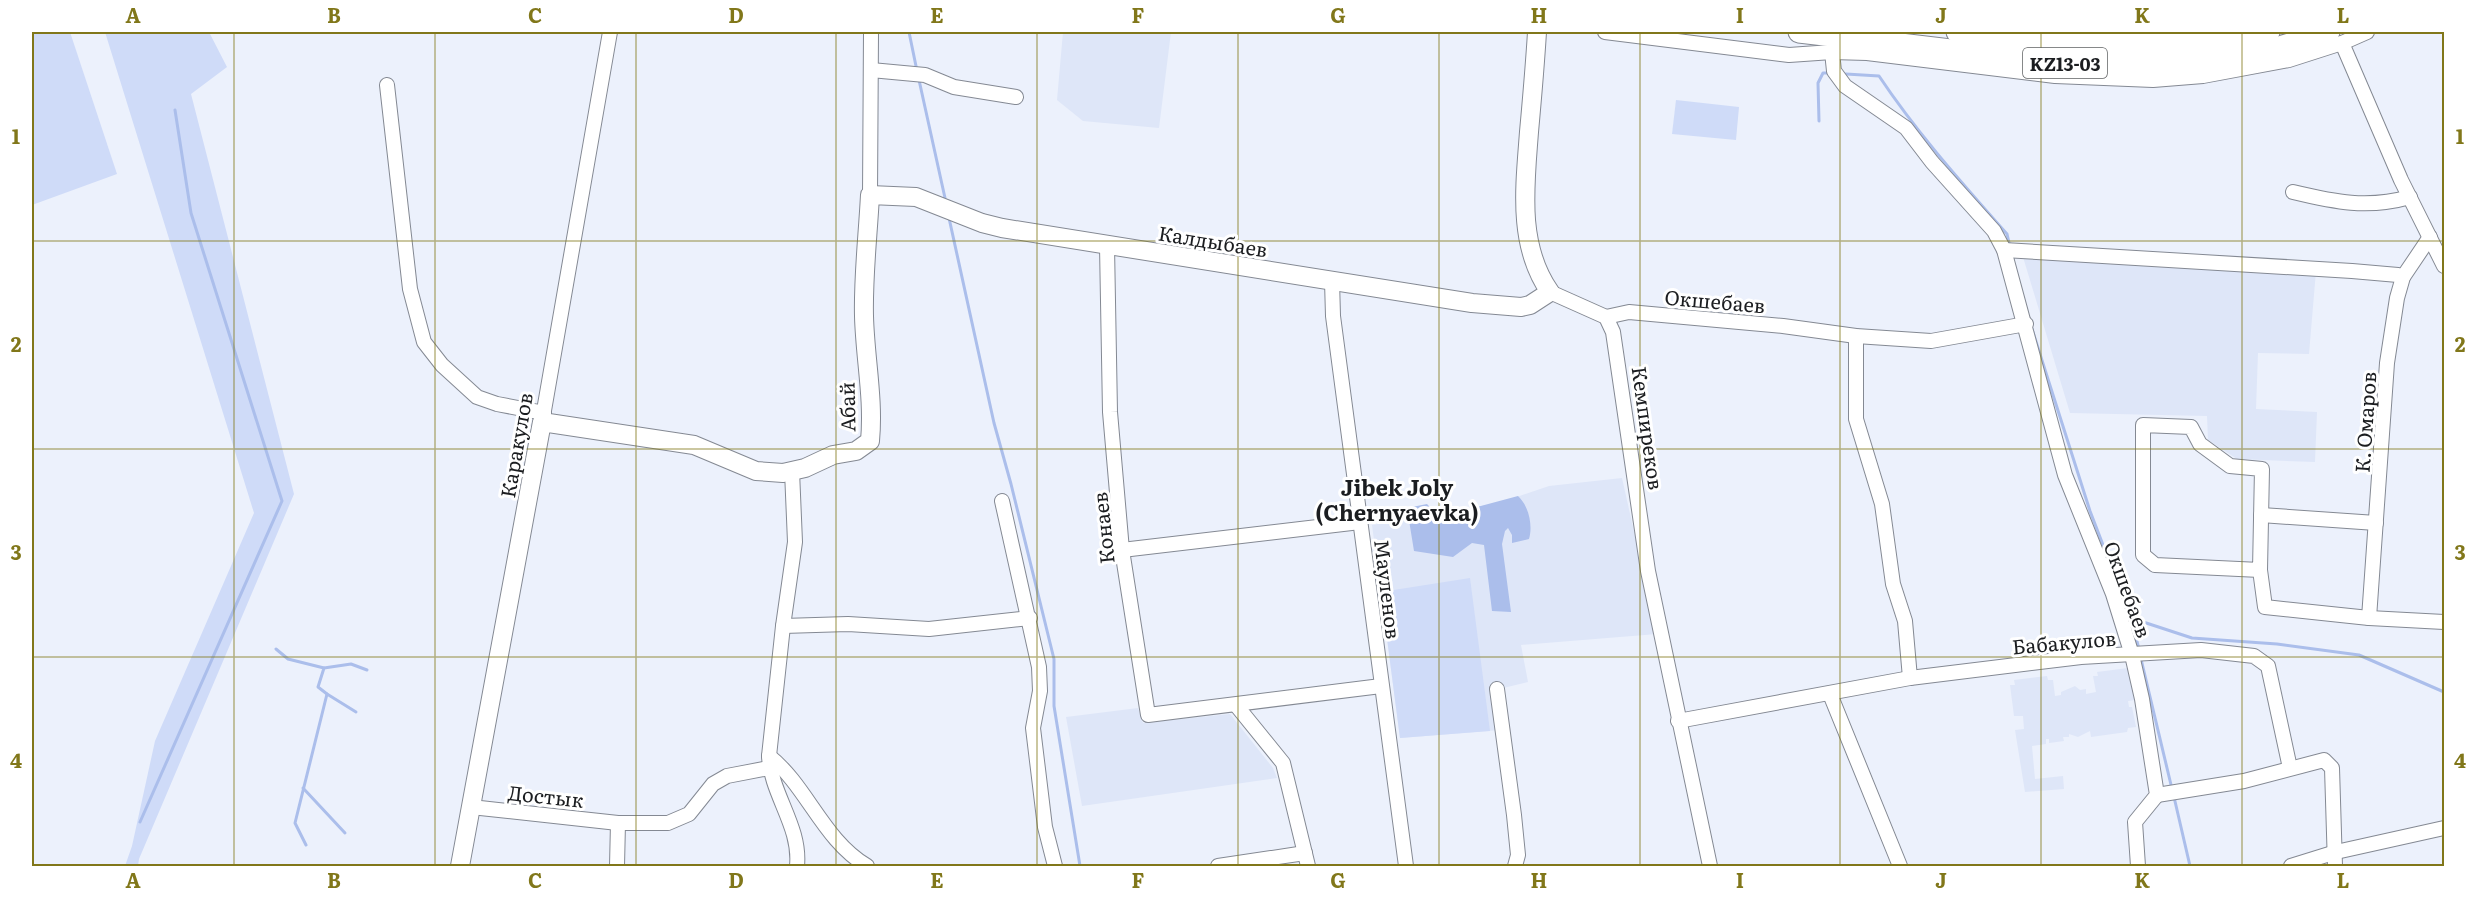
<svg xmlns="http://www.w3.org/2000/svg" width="2476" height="898" font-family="Literata,serif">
	<rect width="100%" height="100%" fill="#ecf1fc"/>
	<g fill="#dee6f8">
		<path d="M1063 32H1171L1159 128 1083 121 1057 100Z"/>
		<path d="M2023 257 2316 271 2309 354 2258 353 2256 409 2317 412 2315 462 2237 459 2208 440 2207 416 2070 413Z"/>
		<path d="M1622 478 1657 634 1521 645 1528 682 1495 690 1500 730 1400 738 1372 525 1499 503 1549 486Z"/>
		<path d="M2128 668 2142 699 2128 701 2129 707H2132L2136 727 2128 728 2127 732 2091 737 2090 731 2078 737 2069 734V737H2063L2064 741 2049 743V739H2046V744L2032 746 2035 779 2063 776 2064 789 2025 792 2015 730 2024 729 2023 716H2014L2010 685H2015L2014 680 2047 676 2048 680H2053L2055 696 2061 695V692L2075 686 2080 690 2086 689V694L2096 692 2093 676H2098L2097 672Z"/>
		<path d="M1138 708 1143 723 1230 714 1273 768 1277 778 1082 806 1066 717Z"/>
	</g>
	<g fill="#cfdbf8">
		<path d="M32 32H70L117 174 32 205Z"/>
		<path d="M105 32H209L227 67 191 94 294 494 139 859 138 866H125L132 846 155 741 254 513Z"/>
		<path d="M1676 100 1739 107 1736 140 1672 134Z"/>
		<path d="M1470 578 1490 731 1400 738 1381 592Z"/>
	</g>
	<path fill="#abbeeb" d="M1518 496C1529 506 1533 526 1529 539L1512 543V535L1508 528 1505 531 1502 544 1511 612 1492 611 1484 545 1472 543 1453 557 1414 551 1407 508 1427 504 1444 522 1461 519 1468 521 1477 507Z"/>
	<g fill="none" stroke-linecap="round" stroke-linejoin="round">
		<g stroke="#abbeeb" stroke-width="3">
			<path d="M909 32 917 71"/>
			<path d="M1846 74 1879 76C1917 133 1962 183 2007 234L2010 247"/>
			<path d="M919 80 945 198"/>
			<path d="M1819 121 1818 83 1823 73H1827"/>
			<path d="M949 218 994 423 1011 484 1054 659V706L1080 866"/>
			<path d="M2032 329 2090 511 2131 618 2139 649"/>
			<path d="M2131 618 2192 638 2277 644 2359 655 2444 692"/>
			<path d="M276 649 288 659 324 668 318 687 327 694 295 823 306 845"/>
			<path d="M2141 659 2172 789"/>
			<path d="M324 668 351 664 367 670"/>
			<path d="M327 694 356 712"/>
			<path d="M303 788 345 833"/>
			<path d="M2174 797 2190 866"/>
			<path d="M140 822 282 501 191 213 175 110"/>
		</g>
		<defs>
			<g id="minor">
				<path d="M1605 32 1789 55 1832 52 1867 53 2055 76 2153 80 2203 76 2289 60 2342 43 2367 32"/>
				<path d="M2060 32 2129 37 2202 32"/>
				<path d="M2342 43 2401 180 2444 266"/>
				<path d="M1832 52 1834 71 1845 86 1906 128 1932 162 1994 231 2004 250 2065 475 2113 594 2132 655 2142 699 2157 795 2135 822 2138 866"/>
				<path d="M871 70 925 75 954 87 1016 97"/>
				<path d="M387 85 410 289 424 342 442 365 477 397 497 404 544 413"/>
				<path d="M2293 192C2335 202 2367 209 2410 197"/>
				<path d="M870 195 871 32"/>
				<path d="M1107 246 1110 412 1122 550 1148 715 1381 686"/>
				<path d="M2004 250 2352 271 2398 275 2403 277"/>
				<path d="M1332 281 1333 316 1406 866"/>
				<path d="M1550 292 1606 317 1613 332 1648 571 1710 866"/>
				<path d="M1606 317 1629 312 1783 326 1856 336 1931 341 2026 324"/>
				<path d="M1856 336V419L1882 504 1893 584 1905 621 1910 678"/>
				<path d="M542 422 610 32"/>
				<path d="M792 471 795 542 783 626 769 756C771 795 801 826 797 866"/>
				<path d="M1002 501 1039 667 1040 691 1033 728 1045 827 1055 866"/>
				<path d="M2261 515 2376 523"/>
				<path d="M1122 550 1360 522"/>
				<path d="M2260 570 2155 565 2143 555V425L2191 427 2200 444 2230 466 2262 469 2260 570 2265 607 2369 618 2444 622"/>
				<path d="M2369 618 2387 363 2397 298 2403 277 2430 237"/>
				<path d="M783 626 848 624 929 629 1030 618"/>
				<path d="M1497 689 1514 815 1518 855 1515 866"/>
				<path d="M1830 694 1900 866"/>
				<path d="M1236 705 1283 763 1308 866"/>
				<path d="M1678 721 1910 678 2081 657 2201 650 2254 656 2268 666 2290 768"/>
				<path d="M769 756C807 786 823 840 867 866"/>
				<path d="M2157 795 2244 781 2324 760 2332 768 2335 866"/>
				<path d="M471 807 618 823H668L689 814 713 784 727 776 769 768"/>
				<path d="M617 866 618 823"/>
				<path d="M1218 866 1305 853"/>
				<path d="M2291 866 2336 852 2444 828"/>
			</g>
			<path id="major" d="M460 866 542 422 694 445 756 471 783 473 805 468 833 455 856 451 870 441C874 399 865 358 864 316 863 276 868 235 870 195L916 197 982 223 1002 228 1472 303 1521 307 1530 305 1550 292C1517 245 1525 186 1529 132 1532 99 1535 65 1537 32"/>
			<g id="highway">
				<path d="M1799 32 2087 66H2165L2219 60 2266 51 2329 32"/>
				<path d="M1957 32C2044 43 2136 57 2224 42 2239 39 2254 35 2269 32"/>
			</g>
		</defs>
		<use href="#minor" stroke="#848993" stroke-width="16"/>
		<use href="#major" stroke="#848993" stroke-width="20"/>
		<use href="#highway" stroke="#848993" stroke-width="23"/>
		<use href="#minor" stroke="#fff" stroke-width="14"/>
		<use href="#major" stroke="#fff" stroke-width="18"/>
		<use href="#highway" stroke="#fff" stroke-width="21"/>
	</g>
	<path fill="none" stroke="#81771a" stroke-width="1.5" stroke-opacity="0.55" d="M234 32V866M435 32V866M636 32V866M836 32V866M1037 32V866M1238 32V866M1439 32V866M1640 32V866M1840 32V866M2041 32V866M2242 32V866M32 241H2444M32 449H2444M32 657H2444"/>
	<g text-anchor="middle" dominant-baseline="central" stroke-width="6" stroke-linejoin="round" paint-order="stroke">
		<rect fill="#fff" stroke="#5f6163" stroke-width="1.5" x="2023" y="48" width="84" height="30" rx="4.5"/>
		<g font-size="18" font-weight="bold" fill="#1b1d20">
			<text x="2065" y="63">KZ13-03</text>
		</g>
		<g font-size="20" fill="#1b1d20" stroke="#fff">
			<text transform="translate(1213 240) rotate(9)">Калдыбаев</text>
			<text transform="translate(1715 300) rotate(5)">Окшебаев</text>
			<text transform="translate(846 407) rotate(-91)">Абай</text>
			<text transform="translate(2364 422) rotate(-86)">К. Омаров</text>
			<text transform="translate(1649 428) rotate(82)">Кемпиреков</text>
			<text transform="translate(515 445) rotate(-80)">Каракулов</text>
			<text transform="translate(1102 528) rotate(-96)">Конаев</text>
			<text transform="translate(1389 589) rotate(83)">Мауленов</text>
			<text transform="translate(2129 589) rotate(70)">Окшебаев</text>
			<text transform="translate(2064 641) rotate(-5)">Бабакулов</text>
			<text transform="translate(546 795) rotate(6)">Достык</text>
		</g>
		<g font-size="22" font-weight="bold" fill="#1b1d20" stroke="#fff">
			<text x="1397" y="486">Jibek Joly<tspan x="1397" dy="25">(Chernyaevka)</tspan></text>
		</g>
	</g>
	<rect width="2476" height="898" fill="none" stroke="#ffffff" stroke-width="66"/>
	<rect x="33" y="33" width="2410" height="832" fill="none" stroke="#81771a" stroke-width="2"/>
	<g font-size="20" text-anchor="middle" font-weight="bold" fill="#81771a">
		<text x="133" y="23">A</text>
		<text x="334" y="23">B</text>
		<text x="535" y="23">C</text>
		<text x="736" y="23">D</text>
		<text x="937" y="23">E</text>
		<text x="1138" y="23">F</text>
		<text x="1338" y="23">G</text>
		<text x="1539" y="23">H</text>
		<text x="1740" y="23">I</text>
		<text x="1941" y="23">J</text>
		<text x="2142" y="23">K</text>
		<text x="2343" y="23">L</text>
		<text x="16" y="144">1</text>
		<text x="2460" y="144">1</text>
		<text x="16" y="352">2</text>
		<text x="2460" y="352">2</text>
		<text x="16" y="560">3</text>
		<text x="2460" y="560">3</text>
		<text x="16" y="768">4</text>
		<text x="2460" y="768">4</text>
		<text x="133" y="888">A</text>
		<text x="334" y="888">B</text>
		<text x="535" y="888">C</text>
		<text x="736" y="888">D</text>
		<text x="937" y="888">E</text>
		<text x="1138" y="888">F</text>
		<text x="1338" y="888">G</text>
		<text x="1539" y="888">H</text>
		<text x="1740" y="888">I</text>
		<text x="1941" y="888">J</text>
		<text x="2142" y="888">K</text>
		<text x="2343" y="888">L</text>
	</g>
</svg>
